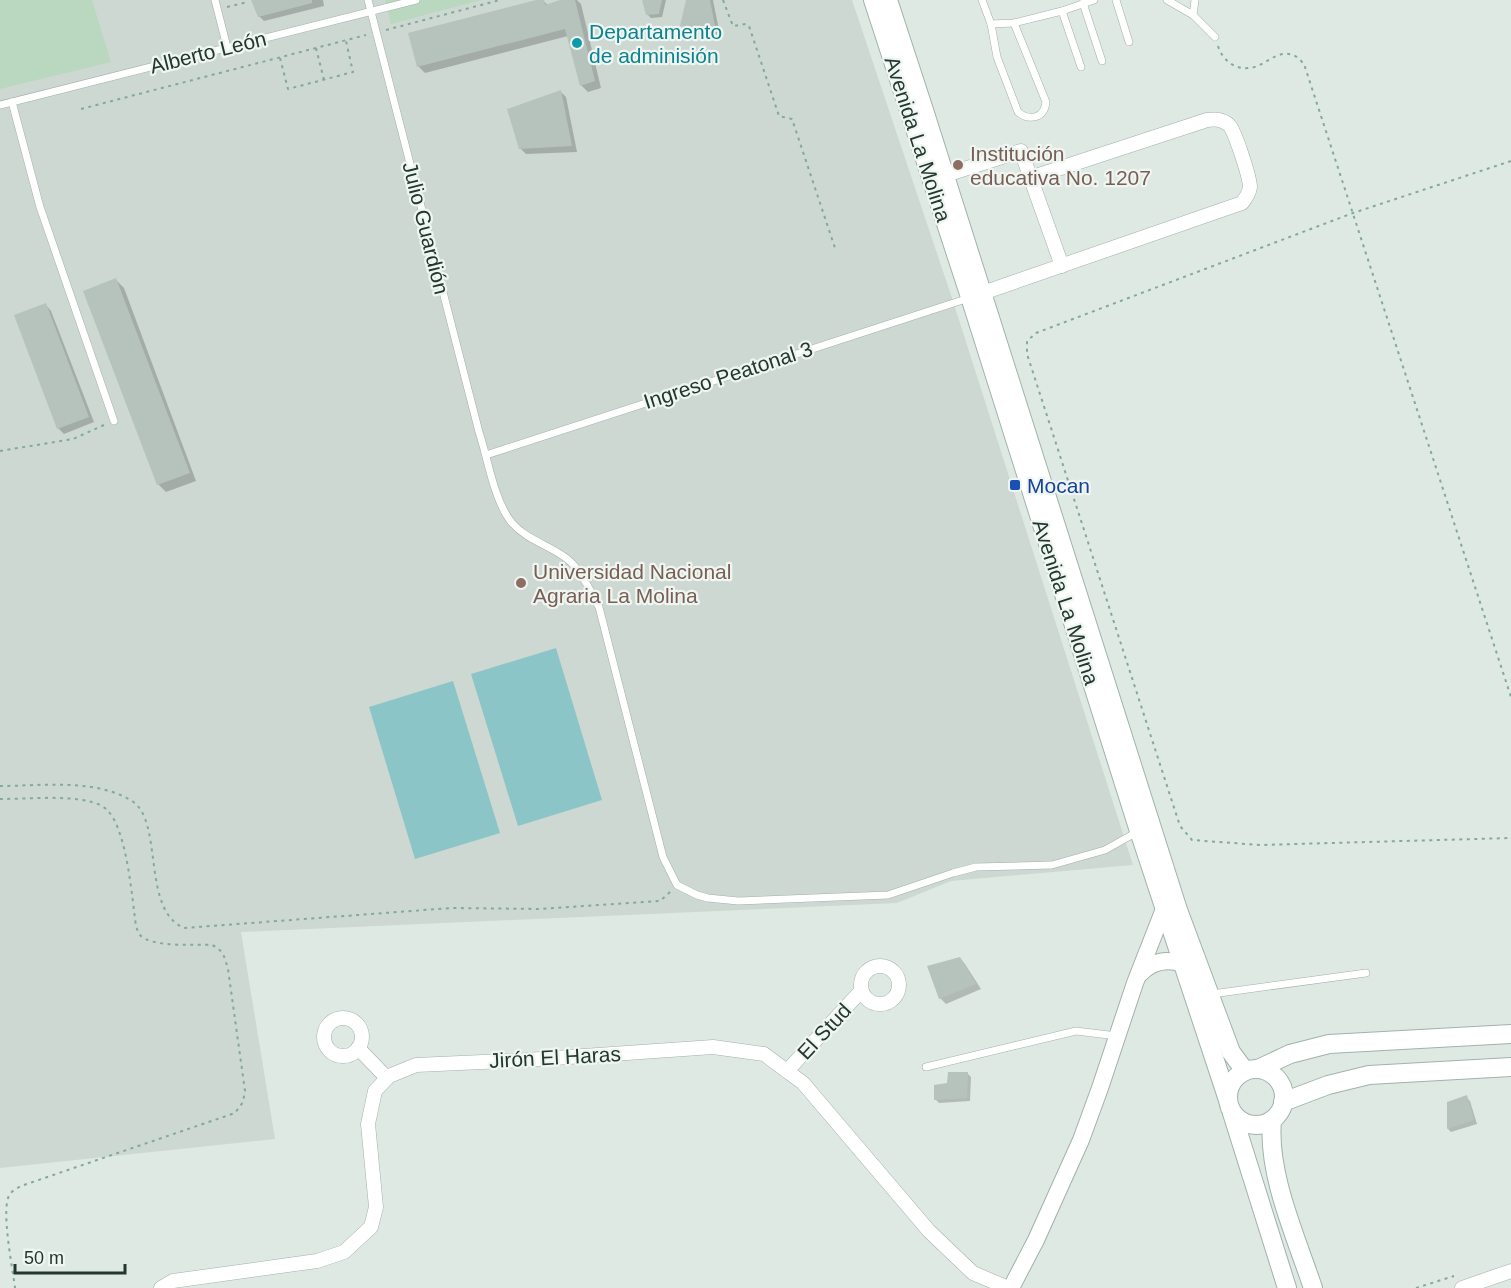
<svg xmlns="http://www.w3.org/2000/svg" width="1511" height="1288" font-family="Helvetica,sans-serif">
	<rect width="100%" height="100%" fill="#dfe9e3"/>
	<path fill="#cdd8d2" d="M0 0H852L953 301 1133 865 951 881 897 903 241 932 275 1139 0 1168Z"/>
	<g fill="#bad8bf">
		<path d="M0 0H92L111 62 0 89Z"/>
		<path d="M385 0H481L391 24Z"/>
	</g>
	<g fill="#8cc5c8">
		<path d="M556 648 602 800 518 826 471 674Z"/>
		<path d="M453 681 500 833 415 859 369 707Z"/>
	</g>
	<g fill="#0003">
		<path d="M253 0H323L324 6 264 21 259 16Z"/>
		<path d="M542 0 549 6 564 0H577L581 4 601 88 588 92 581 85 568 36 425 73 418 66Z"/>
		<path d="M643 0H666L662 17 651 18 648 15Z"/>
		<path d="M687 0H713L720 35 687 30 682 25Z"/>
		<path d="M561 92 566 97 577 152 526 154 520 148Z"/>
		<path d="M116 280 124 288 196 481 166 492 158 484Z"/>
		<path d="M46 305 51 311 94 422 64 434 58 428Z"/>
		<path d="M960 958 965 964 981 989 946 1004 940 998Z"/>
		<path d="M967 1073 971 1077 970 1101 939 1103 936 1100 949 1084Z"/>
		<path d="M1466 1097 1470 1101 1477 1124 1451 1132 1448 1129Z"/>
	</g>
	<g fill="#b5c3bc">
		<path d="M251 0H312V3L258 17Z"/>
		<path d="M536 0H544L545 5 560 0H575L595 81 580 86 565 29 417 67 408 33Z"/>
		<path d="M642 0H662L659 14 646 15Z"/>
		<path d="M686 0H710L716 31 680 26Z"/>
		<path d="M561 90 572 146 519 149 507 109Z"/>
		<path d="M116 278 190 473 157 485 83 291Z"/>
		<path d="M46 303 89 417 57 429 14 315Z"/>
		<path d="M960 957 976 984 939 999 927 966Z"/>
		<path d="M948 1072H968L967 1098 934 1100V1085L947 1083Z"/>
		<path d="M1467 1095 1474 1120 1447 1129V1102Z"/>
	</g>
	<g fill="none" stroke-linecap="round" stroke-linejoin="round">
		<defs>
			<g id="service">
				<path d="M215 0 227 47"/>
				<path d="M368 0 479 432C488 459 494 501 512 523 527 540 549 545 566 558 581 569 590 591 599 607L663 857 677 885 697 895 708 898 738 901 888 895 953 873 976 867 1052 865 1105 850 1137 832"/>
				<path d="M982 0 991 24 1014 23 1062 11 1094 0"/>
				<path d="M1116 0 1129 42"/>
				<path d="M1167 0 1193 15 1215 37"/>
				<path d="M1083 3 1102 61"/>
				<path d="M1062 11 1081 67"/>
				<path d="M1193 15 1195 0"/>
				<path d="M991 24 997 57 1018 112C1029 121 1044 119 1046 102L1014 23"/>
				<path d="M12 102 40 207 114 421"/>
				<path d="M0 105 416 0"/>
				<path d="M486 455 969 298"/>
				<path d="M1212 994 1366 973"/>
				<path d="M926 1067 1076 1031 1117 1036"/>
			</g>
			<g id="minor">
				<path d="M936 178 1021 151 1062 266"/>
				<path d="M974 296 1242 203C1246 198 1249 194 1250 187 1250 178 1235 131 1229 125 1222 119 1215 119 1207 120L1030 178"/>
				<circle cx="880" cy="985" r="19"/>
				<circle cx="343" cy="1037" r="19"/>
				<path d="M358 1048 387 1078"/>
				<path d="M787 1071 861 991"/>
				<path d="M161 1288 173 1281 317 1261 344 1252 371 1227 376 1207 368 1124 375 1091 389 1076 416 1065 526 1060 713 1047 764 1054 803 1083 929 1231 973 1273 1008 1288"/>
				<path d="M1462 1288 1511 1271"/>
			</g>
			<g id="tertiary">
				<path d="M1140 974C1152 961 1166 958 1183 964"/>
				<path d="M1011 1288 1036 1240 1081 1140 1100 1088 1135 983 1164 909 1171 907"/>
			</g>
			<g id="secondary">
				<path d="M873 0 970 297 1139 831 1228 1100"/>
				<path d="M888 0 924 110 1178 910 1231 1052 1245 1071"/>
				<circle cx="1256" cy="1097" r="28"/>
				<path d="M1258 1069 1290 1054 1329 1044 1511 1034"/>
				<path d="M1283 1102 1328 1085 1369 1075 1511 1067"/>
				<path d="M1232 1113 1287 1288"/>
				<path d="M1272 1120C1267 1174 1296 1237 1313 1288"/>
			</g>
		</defs>
		<use href="#service" stroke="#a3b0a9" stroke-width="8"/>
		<use href="#minor" stroke="#a3b0a9" stroke-width="15"/>
		<use href="#tertiary" stroke="#a3b0a9" stroke-width="18"/>
		<use href="#secondary" stroke="#a0b3aa" stroke-width="20"/>
		<g stroke="#83a999" stroke-width="2" stroke-dasharray="3 4.5" stroke-linecap="butt">
			<path d="M723 0 733 26 746 24 749 26 779 116 792 119 835 248"/>
			<path d="M227 7 248 2"/>
			<path d="M386 30 500 0"/>
			<path d="M1218 46C1222 59 1234 70 1249 68 1265 67 1276 49 1293 55 1297 56 1301 61 1304 64L1511 697"/>
			<path d="M316 48 324 80"/>
			<path d="M280 58 288 89 353 72 346 41"/>
			<path d="M81 109 366 35"/>
			<path d="M1511 161 1353 213 1036 333 1027 341V354L1180 826 1192 840 1260 845 1511 838"/>
			<path d="M0 451 73 439 104 425"/>
			<path d="M0 786C41 786 95 778 132 801 164 821 141 910 184 928L451 908 540 909 660 901 670 892"/>
			<path d="M0 799C28 799 65 795 92 802 97 803 105 807 108 811 127 831 132 898 136 926 137 929 138 932 140 935 152 948 195 944 212 945 224 950 225 959 228 969L245 1091 243 1102 235 1113 21 1186C17 1188 12 1191 10 1194 0 1207 13 1270 15 1288"/>
			<path d="M1416 1288 1454 1276"/>
		</g>
		<use href="#service" stroke="#fff" stroke-width="7"/>
		<use href="#minor" stroke="#fff" stroke-width="14"/>
		<use href="#tertiary" stroke="#fff" stroke-width="16"/>
		<use href="#secondary" stroke="#fff" stroke-width="18"/>
	</g>
	<circle fill="#0f9aa8" stroke="#eff6f2" stroke-width="2" cx="577" cy="43" r="6"/>
	<g fill="#8d6e63" stroke="#eff6f2" stroke-width="2">
		<circle cx="958" cy="165" r="6"/>
		<circle cx="521" cy="583" r="6"/>
	</g>
	<rect fill="#1a4fb4" stroke="#eff6f2" stroke-width="2" x="1009" y="479" width="12" height="12" rx="3"/>
	<g text-anchor="middle" dominant-baseline="central" stroke-width="4.5" stroke-linejoin="round" paint-order="stroke">
		<g font-size="21" fill="#0d838f" stroke="#eff6f2" text-anchor="start">
			<text x="589" y="31">Departamento<tspan x="589" dy="24">de adminisión</tspan></text>
		</g>
		<g font-size="21" fill="#22372f" stroke="#eff6f2">
			<text transform="translate(208 52) rotate(-14)">Alberto León</text>
			<text transform="translate(918 139) rotate(72)">Avenida La Molina</text>
			<text transform="translate(426 228) rotate(76)">Julio Guardión</text>
			<text transform="translate(728 375) rotate(-18)">Ingreso Peatonal 3</text>
			<text transform="translate(1066 602) rotate(72)">Avenida La Molina</text>
			<text transform="translate(824 1031) rotate(-47)">El Stud</text>
			<text transform="translate(555 1057) rotate(-3)">Jirón El Haras</text>
		</g>
		<g font-size="21" fill="#785e54" stroke="#eff6f2" text-anchor="start">
			<text x="970" y="153">Institución<tspan x="970" dy="24">educativa No. 1207</tspan></text>
			<text x="533" y="571">Universidad Nacional<tspan x="533" dy="24">Agraria La Molina</tspan></text>
		</g>
		<g font-size="21" fill="#164399" stroke="#eff6f2" text-anchor="start">
			<text x="1027" y="485">Mocan</text>
		</g>
	</g>
	<path d="M15 1264v9h110v-9" fill="none" stroke="#22372f" stroke-width="3"/>
	<text x="24" y="1264" font-size="18" fill="#22372f" stroke="#eff6f2" stroke-width="4.5" paint-order="stroke">50 m</text>
</svg>
